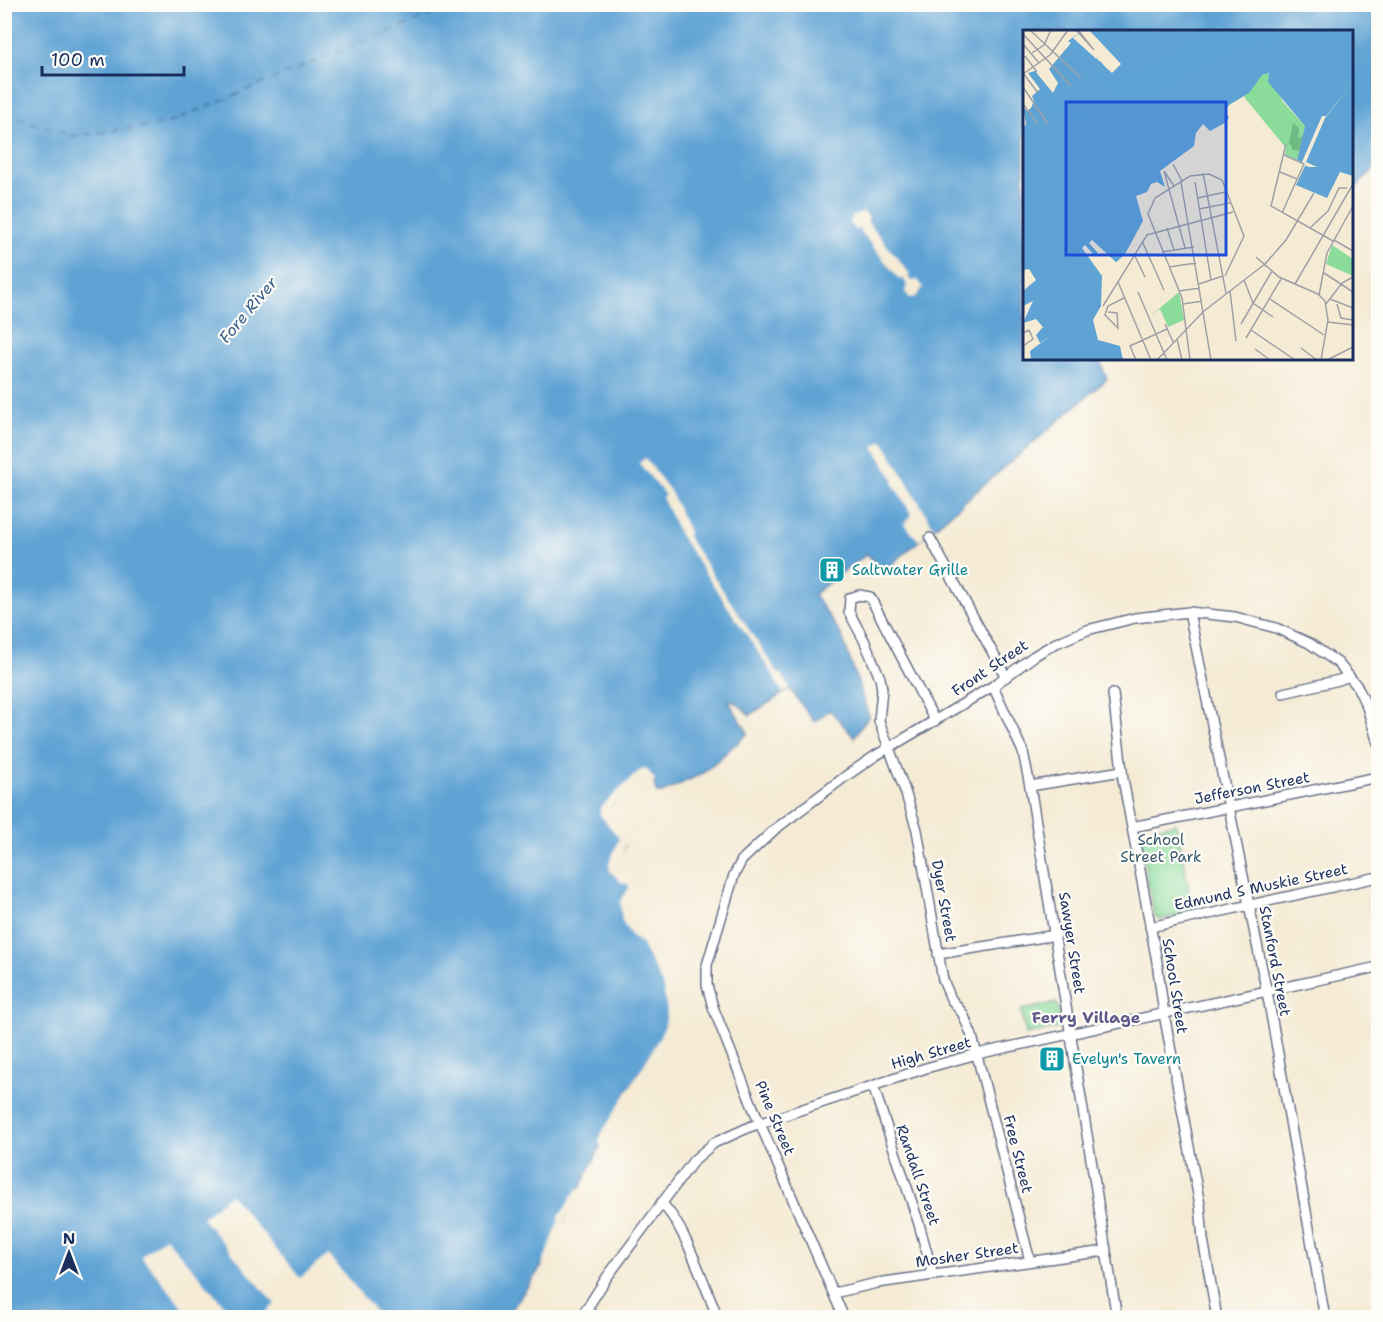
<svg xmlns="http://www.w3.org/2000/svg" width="1383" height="1322" font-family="'Shantell Sans',sans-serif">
	<rect width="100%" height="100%" fill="#fdfcf7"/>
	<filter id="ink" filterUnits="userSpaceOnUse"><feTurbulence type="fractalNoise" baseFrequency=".0167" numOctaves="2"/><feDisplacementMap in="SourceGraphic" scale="12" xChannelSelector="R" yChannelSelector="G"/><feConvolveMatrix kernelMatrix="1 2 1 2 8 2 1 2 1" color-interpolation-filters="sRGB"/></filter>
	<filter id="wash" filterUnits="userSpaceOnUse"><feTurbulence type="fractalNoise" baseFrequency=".008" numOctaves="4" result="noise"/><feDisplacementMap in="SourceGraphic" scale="24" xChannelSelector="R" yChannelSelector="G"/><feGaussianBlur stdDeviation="1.35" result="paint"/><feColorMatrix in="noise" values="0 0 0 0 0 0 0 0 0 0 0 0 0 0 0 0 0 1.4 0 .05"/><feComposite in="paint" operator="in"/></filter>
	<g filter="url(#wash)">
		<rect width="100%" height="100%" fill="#f5ebd5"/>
		<g fill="#8bdb9b" stroke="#53857c" stroke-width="1.5">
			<path d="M1176 823 1193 913 1159 920 1154 915 1139 836 1153 829Z"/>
			<path d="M1057 1003 1062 1027 1026 1035 1021 1010Z"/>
		</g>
		<path fill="#5ea3d4" stroke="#3c6999" stroke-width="1.5" d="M5 5H1378V75L1376 79 1378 84V165L1352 192V32H1024V358L1099 359 1107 379 884 571 867 554 814 594 842 636 869 716 854 737 830 710 814 722 790 689 750 715 737 703 728 700 748 733 703 773 662 793H657L653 780 647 774 605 811 625 845 619 863 620 873 630 879 628 912 668 993 669 1025 627 1092 542 1266 506 1317 5 1318Z"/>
		<g fill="#f5ebd5">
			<path d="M864 212 869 218 867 221 910 274 908 276 912 281 918 280 923 287 916 297 910 298 905 292 907 285 903 278 900 280 859 229 856 230 850 223 853 216Z"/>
			<path d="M883 441 934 528 919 541 904 524 912 515 893 483 894 480 874 447Z"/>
			<path d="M645 458 670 491 689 532 687 536 779 675 781 673 790 688 783 693 774 678 775 677 681 537 662 497 665 495 639 463Z"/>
			<path d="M646 768 655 780 652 783 646 778 611 806 609 812 626 839 621 865 622 871 631 878 637 890 631 911 647 937 671 991 674 1011 671 1026 651 1064 630 1094 602 1150 599 1141 603 1131 652 1051 665 1026 667 1011 663 987 655 970 641 943 632 937 622 921 620 901 629 888V885L621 882 610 871 609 864 619 838 600 815V808L639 771Z"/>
			<path d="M577 1189H583L566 1218 545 1266 542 1265 556 1230 559 1217Z"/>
			<path d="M230 1194 300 1278 328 1255 380 1317H260L275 1304 202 1218Z"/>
			<path d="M165 1237 200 1277 234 1317H191L186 1311 141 1256Z"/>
		</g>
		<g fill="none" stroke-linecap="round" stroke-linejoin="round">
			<path stroke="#365d8d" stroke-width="1.5" stroke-dasharray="8 6" stroke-linecap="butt" d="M4 114 73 136 168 123 335 53 459 4"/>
		</g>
	</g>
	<g filter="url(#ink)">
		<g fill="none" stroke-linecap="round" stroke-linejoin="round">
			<defs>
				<g id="street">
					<path d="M930 538 1006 677"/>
					<path d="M1189 612 1269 1003 1325 1318"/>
					<path d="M993 686 1023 752 1030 786 1117 1318"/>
					<path d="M1283 693 1339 680 1349 676"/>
					<path d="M1113 694 1123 779 1157 962 1164 1014 1200 1205 1203 1239 1217 1318"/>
					<path d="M935 721 870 597 859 595 850 598 849 612 864 640 880 678 882 689 879 721 904 788 917 830 943 980 951 999 963 1014 972 1036 1030 1261"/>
					<path d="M1030 786 1122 771"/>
					<path d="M1132 827 1378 777"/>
					<path d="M1150 927 1378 877"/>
					<path d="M938 954 1056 935"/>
					<path d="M873 1086 919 1224 933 1275"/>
					<path d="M661 1203C684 1223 705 1287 718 1318"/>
					<path d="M834 1293 877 1283 1105 1251"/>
					<path d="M586 1309 596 1318"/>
					<path d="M581 1318 607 1277 694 1160 714 1143 752 1126 926 1068 977 1054 1378 967"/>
					<path d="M844 1318 752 1105 713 1007 707 985V965L734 875 742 860 774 830 846 776 875 756 993 686 1034 656 1054 644 1087 630 1135 618 1189 612 1235 617 1276 628 1309 643 1338 663 1357 686 1367 707 1378 743"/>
				</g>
			</defs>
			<use href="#street" stroke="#677188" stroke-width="12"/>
			<use href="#street" stroke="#fff" stroke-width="9"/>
		</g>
	</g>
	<defs>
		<symbol id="building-square" viewBox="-11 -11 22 22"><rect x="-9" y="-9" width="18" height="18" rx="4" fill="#0f9aa8" stroke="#fdfcf7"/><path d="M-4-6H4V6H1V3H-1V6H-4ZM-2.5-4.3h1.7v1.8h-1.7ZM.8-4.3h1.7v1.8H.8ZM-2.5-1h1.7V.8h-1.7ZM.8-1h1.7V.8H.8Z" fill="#fff"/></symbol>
	</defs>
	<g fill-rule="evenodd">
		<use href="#building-square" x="817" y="555" width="30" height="30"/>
		<use href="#building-square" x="1037" y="1044" width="30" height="30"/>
	</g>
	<g text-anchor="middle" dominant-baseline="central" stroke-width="4.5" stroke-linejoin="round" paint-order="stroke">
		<g font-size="15" fill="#0d838f" stroke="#fdfcf7" text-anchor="start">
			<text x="852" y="570">Saltwater Grille</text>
			<text x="1072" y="1059">Evelyn's Tavern</text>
		</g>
		<g font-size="15" fill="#1b2f5e" stroke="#fdfcf7">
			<text transform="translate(990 668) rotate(-34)">Front Street</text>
			<text transform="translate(1252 788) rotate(-11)">Jefferson Street</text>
			<text transform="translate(1261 887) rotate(-12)">Edmund S Muskie Street</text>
			<text transform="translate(944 901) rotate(80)">Dyer Street</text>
			<text transform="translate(1072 943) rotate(81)">Sawyer Street</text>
			<text transform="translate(1275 961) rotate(79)">Stanford Street</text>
			<text transform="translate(1175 986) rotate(81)">School Street</text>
			<text transform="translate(931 1053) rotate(-16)">High Street</text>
			<text transform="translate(775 1118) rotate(67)">Pine Street</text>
			<text transform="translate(1018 1154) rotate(76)">Free Street</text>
			<text transform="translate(918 1175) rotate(71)">Randall Street</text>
			<text transform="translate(967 1255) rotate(-8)">Mosher Street</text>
		</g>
		<g font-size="15" fill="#375a6d" stroke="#fdfcf7">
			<text x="1161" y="840">School<tspan x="1161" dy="17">Street Park</tspan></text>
		</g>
		<g font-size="16" font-style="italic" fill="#365d8d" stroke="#fdfcf7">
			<text transform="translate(248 310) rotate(-50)">Fore River</text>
		</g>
		<g font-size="16" font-weight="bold" fill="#605a8a" stroke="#fdfcf7">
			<text x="1086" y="1017">Ferry Village</text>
		</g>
	</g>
	<g transform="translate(1023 30)">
		<rect width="330" height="330" fill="#f5ebd5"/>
		<path d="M245 43 260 72 282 96 274 130 262 125 263 118 221 67 239 45ZM309 215 330 229V246L303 234ZM156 262 161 290 145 297 137 279 126 287Z" fill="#8bdb9b"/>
		<path d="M270 93 276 98 275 109 280 105 276 121 270 120 266 112Z" fill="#70bb83"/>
		<path d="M60 0H330V146L317 142 304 168 273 155 283 134 274 130 282 96 245 52 246 43 239 45 226 63 206 75 202 81 206 88 200 94 187 101 180 94 173 103 171 116 137 141 142 157 134 152 128 154 124 162 113 166 120 191 102 224 79 246 78 276 70 290 75 310 97 316 100 330H8L7 321 30 304 17 313 13 305 20 297 13 289 0 293 10 271 0 276V261L13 250 6 239 0 240V98L3 94 0 77 4 81 8 78 11 71 9 66 17 59 5 43 12 41 30 63 35 53 26 39 48 13 45 11Z" fill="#5ea3d4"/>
		<path d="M60 0H66L98 34 89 43 50 8ZM330 53 302 88 283 132 294 137H285L279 132 299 86H303ZM69 210 94 233 79 246 59 218 62 215 72 226 75 223 66 213Z" fill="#f5ebd5"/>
		<path fill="none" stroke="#5ea3d4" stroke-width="3" d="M73 29 85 54 101 62 125 54 203 11 274 0M76 32 89 48 103 50 124 43 192 3 206 0M11 42 37 81 51 88 126 61 205 17 242 9 330 6"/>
		<path fill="none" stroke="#9ea0a5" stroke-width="1.5" d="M7 0 58 48M53 0 71 20 55 0M0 4 48 56M0 14 16 33M9 23 21 15 28 0M2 26 14 42M0 43 15 63M0 44 27 25 45 0M0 57 25 94M0 74 15 94M263 114 248 176 310 211M150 134 159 151M141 141 162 218M141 141 151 156M257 142 274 149M180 143 203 263M199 150 221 206 202 246M158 152 188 330M172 152 188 250M174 168 203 162M176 179 207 173M259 183 281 134 261 125M144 198 151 220M287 198 305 181 316 158H324M311 210 330 221M119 211 141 260M139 222 171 217M111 224 122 247M233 227 256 247 295 264 302 271 305 290 298 330M242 234 263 210 291 163M146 237 173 233M301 243 330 262M221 250 230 273 250 287M95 252 128 330M176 254 200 246M272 254 330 154M156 261 177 258M207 261 213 311M115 262 144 330M296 265 304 223 330 176M247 269 301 305M307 269 330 278M160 274 179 271M303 274 319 253 330 247M314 274 318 288 330 290M80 276 124 205 210 182M85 282 94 283 95 298 82 285 85 276 101 268M305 292 330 295M142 294 150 312M218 294 249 241M228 300 272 330M0 303 6 300 10 309 0 316M223 308 258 249M154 309 159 330M278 318 294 330M232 319 247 330M113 330 107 316 144 299M134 330 181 281 242 234M167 330 159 268 125 184 132 168 167 146 186 144 199 150M304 330 330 317"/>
		<path fill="#1d4ed8" fill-opacity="0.15" stroke="#1d4ed8" stroke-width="3" d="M43 72H203V225H43Z"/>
		<rect width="330" height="330" fill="none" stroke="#1b2f5e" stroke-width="3"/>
	</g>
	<rect width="1383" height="1322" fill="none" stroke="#fdfcf7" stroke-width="24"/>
	<g transform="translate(69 1253)" stroke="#fdfcf7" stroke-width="4.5" paint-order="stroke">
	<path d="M0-4.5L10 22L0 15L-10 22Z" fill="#1b2f5e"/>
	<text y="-9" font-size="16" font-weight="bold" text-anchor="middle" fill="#1b2f5e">N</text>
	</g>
	<path d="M42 66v9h142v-9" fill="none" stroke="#1b2f5e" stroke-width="3"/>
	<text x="51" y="66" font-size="18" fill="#1b2f5e" stroke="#fdfcf7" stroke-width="4.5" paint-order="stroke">100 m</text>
</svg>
